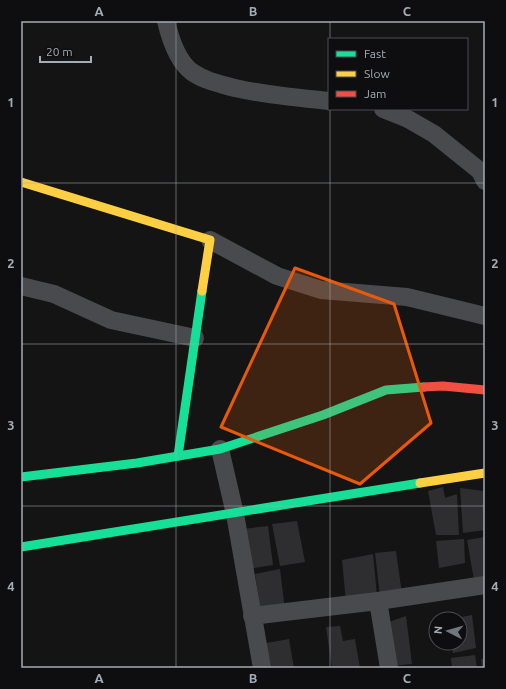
<svg xmlns="http://www.w3.org/2000/svg" width="506" height="689" font-family="Ubuntu,sans-serif">
	<rect width="100%" height="100%" fill="#141414"/>
	<g fill="#2e2e30">
		<path d="M443 487 445 498 457 494 459 535H436L428 491Z"/>
		<path d="M460 488 484 491 485 530 463 533Z"/>
		<path d="M297 521 305 562 280 566 272 524Z"/>
		<path d="M268 526 273 565 248 569 242 529Z"/>
		<path d="M485 537V580H474L467 540Z"/>
		<path d="M464 539 465 563 439 568 436 541Z"/>
		<path d="M396 551 402 594 380 596 375 553Z"/>
		<path d="M373 554 377 596 346 602 342 560Z"/>
		<path d="M280 569 285 610 261 613 255 574Z"/>
		<path d="M472 615 476 648 453 653 450 643H460V619L456 618Z"/>
		<path d="M406 616 412 664 393 666 386 623Z"/>
		<path d="M340 626 343 641 355 639 360 668H332L326 627Z"/>
		<path d="M289 639 294 668H266L261 644Z"/>
		<path d="M475 655 477 668H452L451 658Z"/>
		<path d="M481 659H485V668H482Z"/>
	</g>
	<g fill="none" stroke-linecap="round" stroke-linejoin="round">
		<g stroke="#484a4d" stroke-width="18">
			<path d="M166 21C170 38 177 61 192 72 205 81 220 84 235 88 266 95 297 98 329 101"/>
			<path d="M383 109 408 119 434 134 480 171 485 181"/>
			<path d="M210 240 277 276 321 290 407 297 485 316"/>
			<path d="M21 286 54 294 111 320 195 338"/>
			<path d="M220 449 235 514 262 668"/>
			<path d="M378 601 485 585"/>
			<path d="M252 616 378 601 389 668"/>
		</g>
		<g stroke="#16e098" stroke-width="9">
			<path d="M178 456 202 291"/>
			<path d="M21 477 137 463 220 449 323 415 386 390 424 387"/>
			<path d="M21 547 420 483"/>
		</g>
		<g stroke="#ffcf43" stroke-width="9">
			<path d="M21 182 210 240 202 291"/>
			<path d="M420 483 485 473"/>
		</g>
		<path stroke="#f24e42" stroke-width="9" d="M424 387 443 386 485 390"/>
	</g>
	<path fill="#e8590c" fill-opacity="0.2" stroke="#e8590c" stroke-width="3" stroke-linejoin="round" d="M295 268 394 304 431 423 360 484 221 427Z"/>
	<path fill="none" stroke="#a4acb5" stroke-width="1" stroke-opacity="0.55" d="M176 21V668M330 21V39M330 109V668M21 183H485M21 344H485M21 506H485"/>
	<rect width="506" height="689" fill="none" stroke="#0e0e10" stroke-width="44"/>
	<rect x="328" y="38" width="140" height="72" fill="#0e0e10" stroke="#4a4d52"/>
	<rect x="336" y="51" width="20" height="6" fill="#16e098" stroke="#4a4d52"/>
	<text x="364" y="58" font-size="12" fill="#a4acb5">Fast</text>
	<rect x="336" y="71" width="20" height="6" fill="#ffcf43" stroke="#4a4d52"/>
	<text x="364" y="78" font-size="12" fill="#a4acb5">Slow</text>
	<rect x="336" y="91" width="20" height="6" fill="#f24e42" stroke="#4a4d52"/>
	<text x="364" y="98" font-size="12" fill="#a4acb5">Jam</text>
	<g transform="translate(448 631) rotate(276)"><circle r="19" fill="#0e0e10" stroke="#4a4d52"/>
	<path d="M0-3L7 15L0 10L-7 15Z" fill="#72777d"/>
	<text y="-6" font-size="11" font-weight="bold" text-anchor="middle" fill="#a4acb5">N</text>
	</g>
	<path d="M40 56v6h51v-6" fill="none" stroke="#a4acb5" stroke-width="2"/>
	<text x="46" y="56" font-size="12" fill="#a4acb5" stroke="#0e0e10" stroke-width="3" paint-order="stroke">20 m</text>
	<rect x="22" y="22" width="462" height="645" fill="none" stroke="#a4acb5" stroke-width="1.5"/>
	<g font-size="13" text-anchor="middle" font-weight="bold" fill="#a4acb5">
		<text x="99" y="16">A</text>
		<text x="253" y="16">B</text>
		<text x="407" y="16">C</text>
		<text x="11" y="107">1</text>
		<text x="495" y="107">1</text>
		<text x="11" y="268">2</text>
		<text x="495" y="268">2</text>
		<text x="11" y="430">3</text>
		<text x="495" y="430">3</text>
		<text x="11" y="591">4</text>
		<text x="495" y="591">4</text>
		<text x="99" y="683">A</text>
		<text x="253" y="683">B</text>
		<text x="407" y="683">C</text>
	</g>
</svg>
